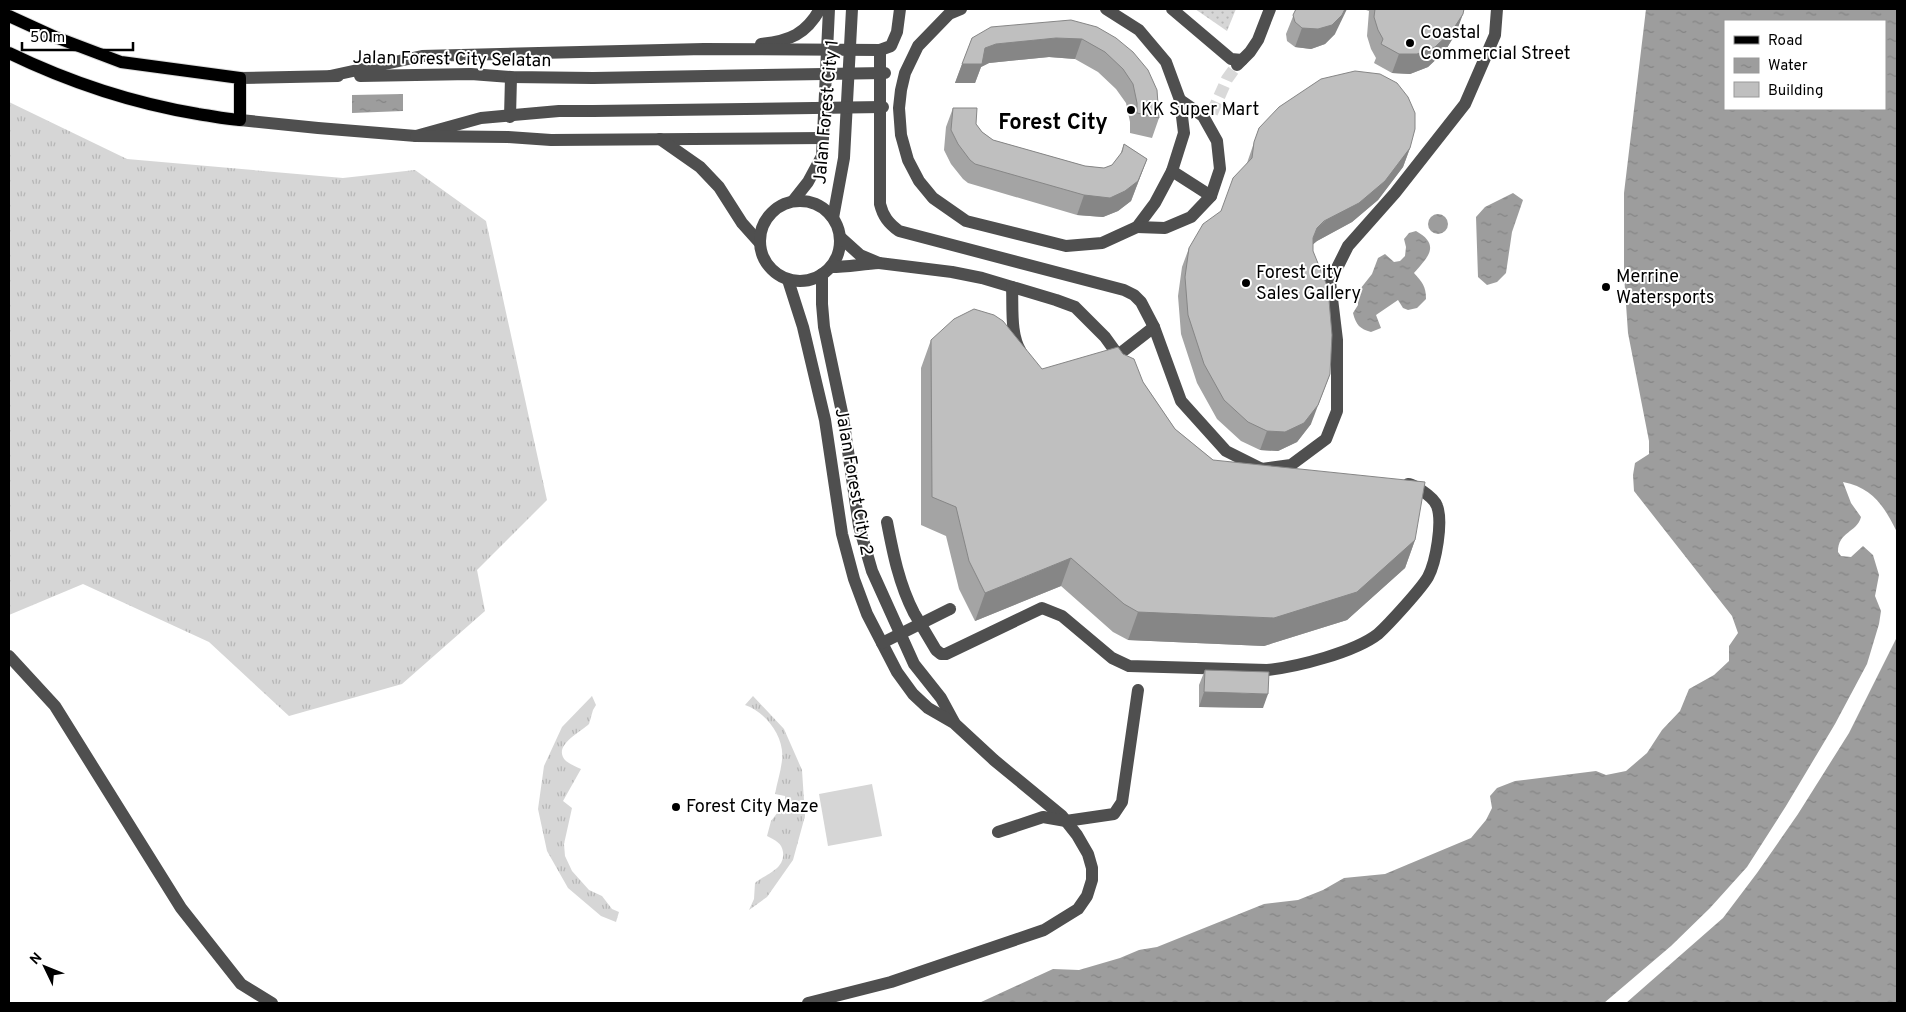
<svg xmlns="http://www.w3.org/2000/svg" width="1906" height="1012" font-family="Overpass,sans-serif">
	<defs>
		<pattern id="grass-tufts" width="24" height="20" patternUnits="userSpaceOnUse" patternTransform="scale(1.25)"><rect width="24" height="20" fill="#d6d6d6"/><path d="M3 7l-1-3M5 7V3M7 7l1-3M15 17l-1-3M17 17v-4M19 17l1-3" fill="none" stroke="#b6b6b6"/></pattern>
		<pattern id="park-dots" width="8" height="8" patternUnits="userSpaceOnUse" patternTransform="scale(1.25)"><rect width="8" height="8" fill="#d6d6d6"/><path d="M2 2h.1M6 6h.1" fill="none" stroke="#b6b6b6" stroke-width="1.8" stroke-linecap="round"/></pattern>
		<pattern id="water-ripples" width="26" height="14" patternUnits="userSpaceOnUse" patternTransform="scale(1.25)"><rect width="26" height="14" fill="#9d9d9d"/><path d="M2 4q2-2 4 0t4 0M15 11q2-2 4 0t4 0" fill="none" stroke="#858585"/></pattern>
	</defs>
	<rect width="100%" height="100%" fill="#fff"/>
	<g fill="url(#grass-tufts)">
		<path d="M9 102 127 159 343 178 415 170 486 221 547 500 477 570 485 611 402 684 289 716 209 642 83 584 9 615Z"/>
		<path d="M592 696 596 705 593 710 589 724C581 732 551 746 566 761 570 764 576 767 581 769L563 801 572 808 564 844 565 856 572 871 589 890 602 896 612 909 619 912 616 922 601 916 568 888 547 851 538 809 544 766 562 727Z"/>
		<path d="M753 696 784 729 802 770 805 816 793 860 767 897 749 910 754 899 755 883C765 874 785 870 783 852 782 843 775 840 767 836L771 821 785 803V796L775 794C777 783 781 771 782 760 785 737 766 712 745 705Z"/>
	</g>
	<path fill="url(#park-dots)" d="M1195 9H1236L1227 31Z"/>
	<path fill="#d6d6d6" d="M872 784 882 836 828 846 819 794Z"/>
	<g fill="url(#water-ripples)" fill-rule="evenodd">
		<path d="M1646 9H1897V532C1884 506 1873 488 1843 482L1851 503 1861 517C1857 533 1838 531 1838 552L1841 556 1851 557 1863 546 1873 555 1879 575 1875 596 1881 611 1879 624 1867 664 1835 724 1786 806 1747 867 1710 908 1671 946 1604 1003H979L1053 969 1079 970 1120 958 1139 950 1157 947 1264 904 1298 900 1323 890 1344 878 1385 874 1471 838 1486 820 1492 808 1490 796 1497 788 1515 781 1596 771 1606 775 1626 771 1647 753 1662 730 1680 711 1689 689 1714 675 1729 661V646L1738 633 1732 616 1634 491 1633 475 1635 463 1649 454V441L1628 333 1624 275V193ZM1885 21V109H1725V21Z"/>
		<path d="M403 94V111L352 113V95Z"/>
		<path d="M1513 193 1523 200 1512 232 1506 273 1497 282 1487 285 1478 277 1476 217 1485 207Z"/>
		<circle cx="1438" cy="224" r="10"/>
		<path d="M1416 231C1441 245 1428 257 1414 273 1422 282 1426 286 1426 299L1417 308 1408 310 1403 308 1398 300 1376 315 1381 328 1371 332C1360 329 1356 325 1353 313L1358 305 1357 293 1372 274 1378 258 1385 254 1394 262 1400 261 1405 256 1406 247 1404 239 1409 233Z"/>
		<path d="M1897 637V1003H1626L1723 918 1757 873 1798 814 1849 733Z"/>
	</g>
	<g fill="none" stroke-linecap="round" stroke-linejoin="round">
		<path stroke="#d9d9d9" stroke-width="12" stroke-dasharray="12 6" stroke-linecap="butt" d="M1212 113 1227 79 1237 65"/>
		<defs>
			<path id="major" d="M9 16 55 37 121 62 240 78V120C226 119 212 116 198 114 132 103 69 82 9 53"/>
		</defs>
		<use href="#major" stroke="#dbdbdb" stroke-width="14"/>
		<g stroke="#4f4f4f" stroke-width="12">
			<path d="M961 9 949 14 918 46 905 73 901 90 899 108 901 135 908 160 919 181 933 198 966 221 1066 246 1102 243 1137 227 1155 203 1172 171 1184 133 1180 100 1166 62 1139 30 1106 9"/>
			<path d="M1172 9 1231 59 1242 60"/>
			<path d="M761 44C790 41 806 34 820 9"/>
			<path d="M880 50V204C883 216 888 223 899 231L1124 290 1134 295 1141 302 1154 327 1181 401 1226 451 1262 469 1291 465 1326 439 1337 411V340L1330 282 1348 246 1395 193 1465 104 1495 35 1497 9"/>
			<path d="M1237 65 1250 52 1258 40 1270 9"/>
			<path d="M330 76 422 56 704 49 880 50 891 46 897 32 900 9"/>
			<path d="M360 76 471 74 511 77 593 78"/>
			<path d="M240 78 338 76"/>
			<path d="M510 117 511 77"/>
			<path d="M240 120 318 128 416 136 481 118 559 111H593"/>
			<path d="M416 136 508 137 551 140 823 138"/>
			<path d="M660 139 700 167 719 187 742 223 759 242"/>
			<path d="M1172 171 1211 196"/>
			<circle cx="800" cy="241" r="40"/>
			<path d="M793 201 808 182 822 156 829 9"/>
			<path d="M833 218 844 158 852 9"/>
			<path d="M1137 227 1165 228 1191 217 1211 196 1220 169 1217 141 1203 116 1180 100"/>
			<path d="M879 263 952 272 982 278 1056 300 1075 307 1105 337 1123 362"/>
			<path d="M831 267C847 267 862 264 879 263L860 255 840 237"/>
			<path d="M822 274V304L824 327 843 417 859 526 872 571 914 664 941 698 954 722"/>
			<path d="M788 280 803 327 825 420 842 534 854 579 867 614 897 672 913 694 928 708 954 723 994 760 1062 816 1077 835 1088 854 1092 868V880L1087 896 1078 909 1044 930 891 982 808 1003"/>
			<path d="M1012 287C1013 307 1010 335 1021 352"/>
			<path d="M1112 358 1118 355 1154 327"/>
			<path d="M887 522C893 553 899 584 914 613 921 625 929 638 936 650L941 654H946L1042 608 1062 616 1112 658 1129 666 1267 670C1297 667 1355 652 1378 634 1389 624 1421 589 1428 577 1436 562 1443 522 1437 506 1435 500 1427 494 1421 490 1417 488 1413 484 1408 484"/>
			<path d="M882 643 950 609"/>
			<path d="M9 656 55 706 181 908 241 984 272 1003"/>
			<path d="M998 832 1043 817 1066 821 1114 814 1122 802 1138 690"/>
		</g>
		<use href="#major" stroke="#000" stroke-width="12"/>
		<g stroke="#4f4f4f" stroke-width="12">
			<path d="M593 78 885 73"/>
			<path d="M593 111 883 107"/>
		</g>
	</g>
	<g fill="#a4a4a4">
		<path d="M1296 9 1335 34 1325 44 1311 49 1295 47 1287 41 1286 34Z"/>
		<path d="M1363 9H1464L1456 33 1445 51 1428 67 1410 74 1392 73 1374 63 1376 58 1371 49 1367 36 1369 11Z"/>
		<path d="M1097 27 1159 118 1152 138 1130 133V122L1126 103 1116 89 1098 72 1075 59 1049 57 989 63 981 67 975 83H955L972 38Z"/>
		<path d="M953 108 976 124 982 132 993 140 1085 166 1104 168 1112 165 1120 155 1124 144 1147 159 1131 201 1118 211 1103 217 1077 215 968 183 963 179 951 164 944 150 946 127Z"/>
		<path d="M1259 128 1410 148 1403 167 1378 200 1352 222 1317 241 1313 244 1311 424 1297 442 1278 451 1260 450 1241 441 1217 419 1197 383 1181 334 1178 296 1182 267 1189 248 1221 211 1247 163Z"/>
		<path d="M931 340 1042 369 1143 382 1175 429 1213 460 1415 540 1405 568 1347 620 1264 646 1128 640 1113 632 1061 586 975 621 959 589 946 536 921 525V368Z"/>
		<path d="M1205 670 1263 708 1199 707V685Z"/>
	</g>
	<g fill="#868686">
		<path d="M1345 9H1347L1335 34 1325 44 1311 49 1295 47 1302 28Z"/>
		<path d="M1463 14 1456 33 1445 51 1428 67 1410 74 1392 73 1399 54Z"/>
		<path d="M1056 38 1082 39 1075 59 1049 57 989 63 981 67 975 83H955L962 64 985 48 996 44Z"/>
		<path d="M1410 148 1403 167 1378 200 1352 222 1317 241 1310 247 1313 238 1317 228Z"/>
		<path d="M1147 159 1131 201 1118 211 1103 217 1077 215 1084 195Z"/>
		<path d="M1330 374 1311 424 1297 442 1278 451 1260 450 1267 431Z"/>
		<path d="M1415 540 1405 568 1347 620 1264 646 1128 640 1138 612Z"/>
		<path d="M1071 558 1061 586 975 621 985 593Z"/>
		<path d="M1204 692 1268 694 1263 708 1199 707Z"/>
	</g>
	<g fill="#bfbfbf" stroke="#868686">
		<path d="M1296 9H1345L1342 15 1332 25 1318 29 1302 28 1295 22 1293 15Z"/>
		<path d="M1375 9H1464L1463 14 1452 31 1435 47 1417 54H1399L1381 44 1383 39 1378 30 1374 17Z"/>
		<path d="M1071 20 1097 27 1116 38 1133 52 1148 70 1157 90 1159 118 1137 113V103L1133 84 1123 69 1105 52 1082 39 1056 38 996 44 985 48 982 64H962L972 38 991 27Z"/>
		<path d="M1355 71 1380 74 1397 83 1408 97 1415 113V129L1410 148 1385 181 1359 203 1324 221 1317 228 1313 238V251L1328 288 1332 335 1330 374 1318 405 1304 423 1285 432 1267 431 1248 422 1224 400 1204 364 1188 315 1185 277 1189 248 1203 224 1221 211 1233 178 1252 158 1254 142 1259 128 1279 107 1321 79Z"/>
		<path d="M953 108H977L976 124 982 132 993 140 1085 166 1104 168 1112 165 1122 152 1124 144 1147 159 1138 181 1125 191 1110 198 1084 195 975 164 970 160 958 144 951 130Z"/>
		<path d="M974 309 994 315 1003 321 1042 369 1118 347 1123 354 1134 359 1143 382 1175 429 1213 460 1425 482 1415 540 1357 592 1274 618 1138 612 1124 604 1071 558 985 593 969 561 956 507 932 497 931 340 954 319Z"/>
		<path d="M1205 670 1269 672 1268 694 1204 692Z"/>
	</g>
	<g fill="#000" stroke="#fff" stroke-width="2">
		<circle cx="1410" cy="43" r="5"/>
		<circle cx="1131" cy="110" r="5"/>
		<circle cx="1246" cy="283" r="5"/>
		<circle cx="1606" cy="287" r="5"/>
		<circle cx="676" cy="807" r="5"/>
	</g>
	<g text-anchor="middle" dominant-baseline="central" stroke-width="4" stroke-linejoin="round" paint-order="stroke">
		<g font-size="18" fill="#000" stroke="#fff" text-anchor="start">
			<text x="1420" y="33">Coastal<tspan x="1420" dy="21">Commercial Street</tspan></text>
			<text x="1141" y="110">KK Super Mart</text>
			<text x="1256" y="273">Forest City<tspan x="1256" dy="21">Sales Gallery</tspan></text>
			<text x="1616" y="277">Merrine<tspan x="1616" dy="21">Watersports</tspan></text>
			<text x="686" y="807">Forest City Maze</text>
		</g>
		<g font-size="18" fill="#000" stroke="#fff">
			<text transform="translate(452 60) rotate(1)">Jalan Forest City Selatan</text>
			<text transform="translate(827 112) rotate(-85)">Jalan Forest City 1</text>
			<text transform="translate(853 482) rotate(80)">Jalan Forest City 2</text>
		</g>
		<g font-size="22" font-weight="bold" fill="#000" stroke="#fff">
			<text x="1053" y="123">Forest City</text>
		</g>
	</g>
	<rect width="1906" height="1012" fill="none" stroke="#000000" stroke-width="20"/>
	<rect x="1724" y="20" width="162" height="90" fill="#ffffff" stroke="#999999"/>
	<rect x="1734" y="36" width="25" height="8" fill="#000000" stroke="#999999"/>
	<text x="1768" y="45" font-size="15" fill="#000000">Road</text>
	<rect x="1734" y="58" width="25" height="15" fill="url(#water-ripples)" stroke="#999999"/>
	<text x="1768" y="70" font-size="15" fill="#000000">Water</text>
	<rect x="1734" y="82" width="25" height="15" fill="#bfbfbf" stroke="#999999"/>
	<text x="1768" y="95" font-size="15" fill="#000000">Building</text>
	<g transform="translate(45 967) rotate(313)" stroke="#ffffff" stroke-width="4" paint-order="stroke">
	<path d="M0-4L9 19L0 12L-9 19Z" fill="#000000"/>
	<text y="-8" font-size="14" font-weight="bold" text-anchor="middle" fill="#000000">N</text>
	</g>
	<path d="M22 42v8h111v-8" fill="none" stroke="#000000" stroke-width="2.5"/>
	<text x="30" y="42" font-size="15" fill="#000000" stroke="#ffffff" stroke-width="4" paint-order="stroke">50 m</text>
</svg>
